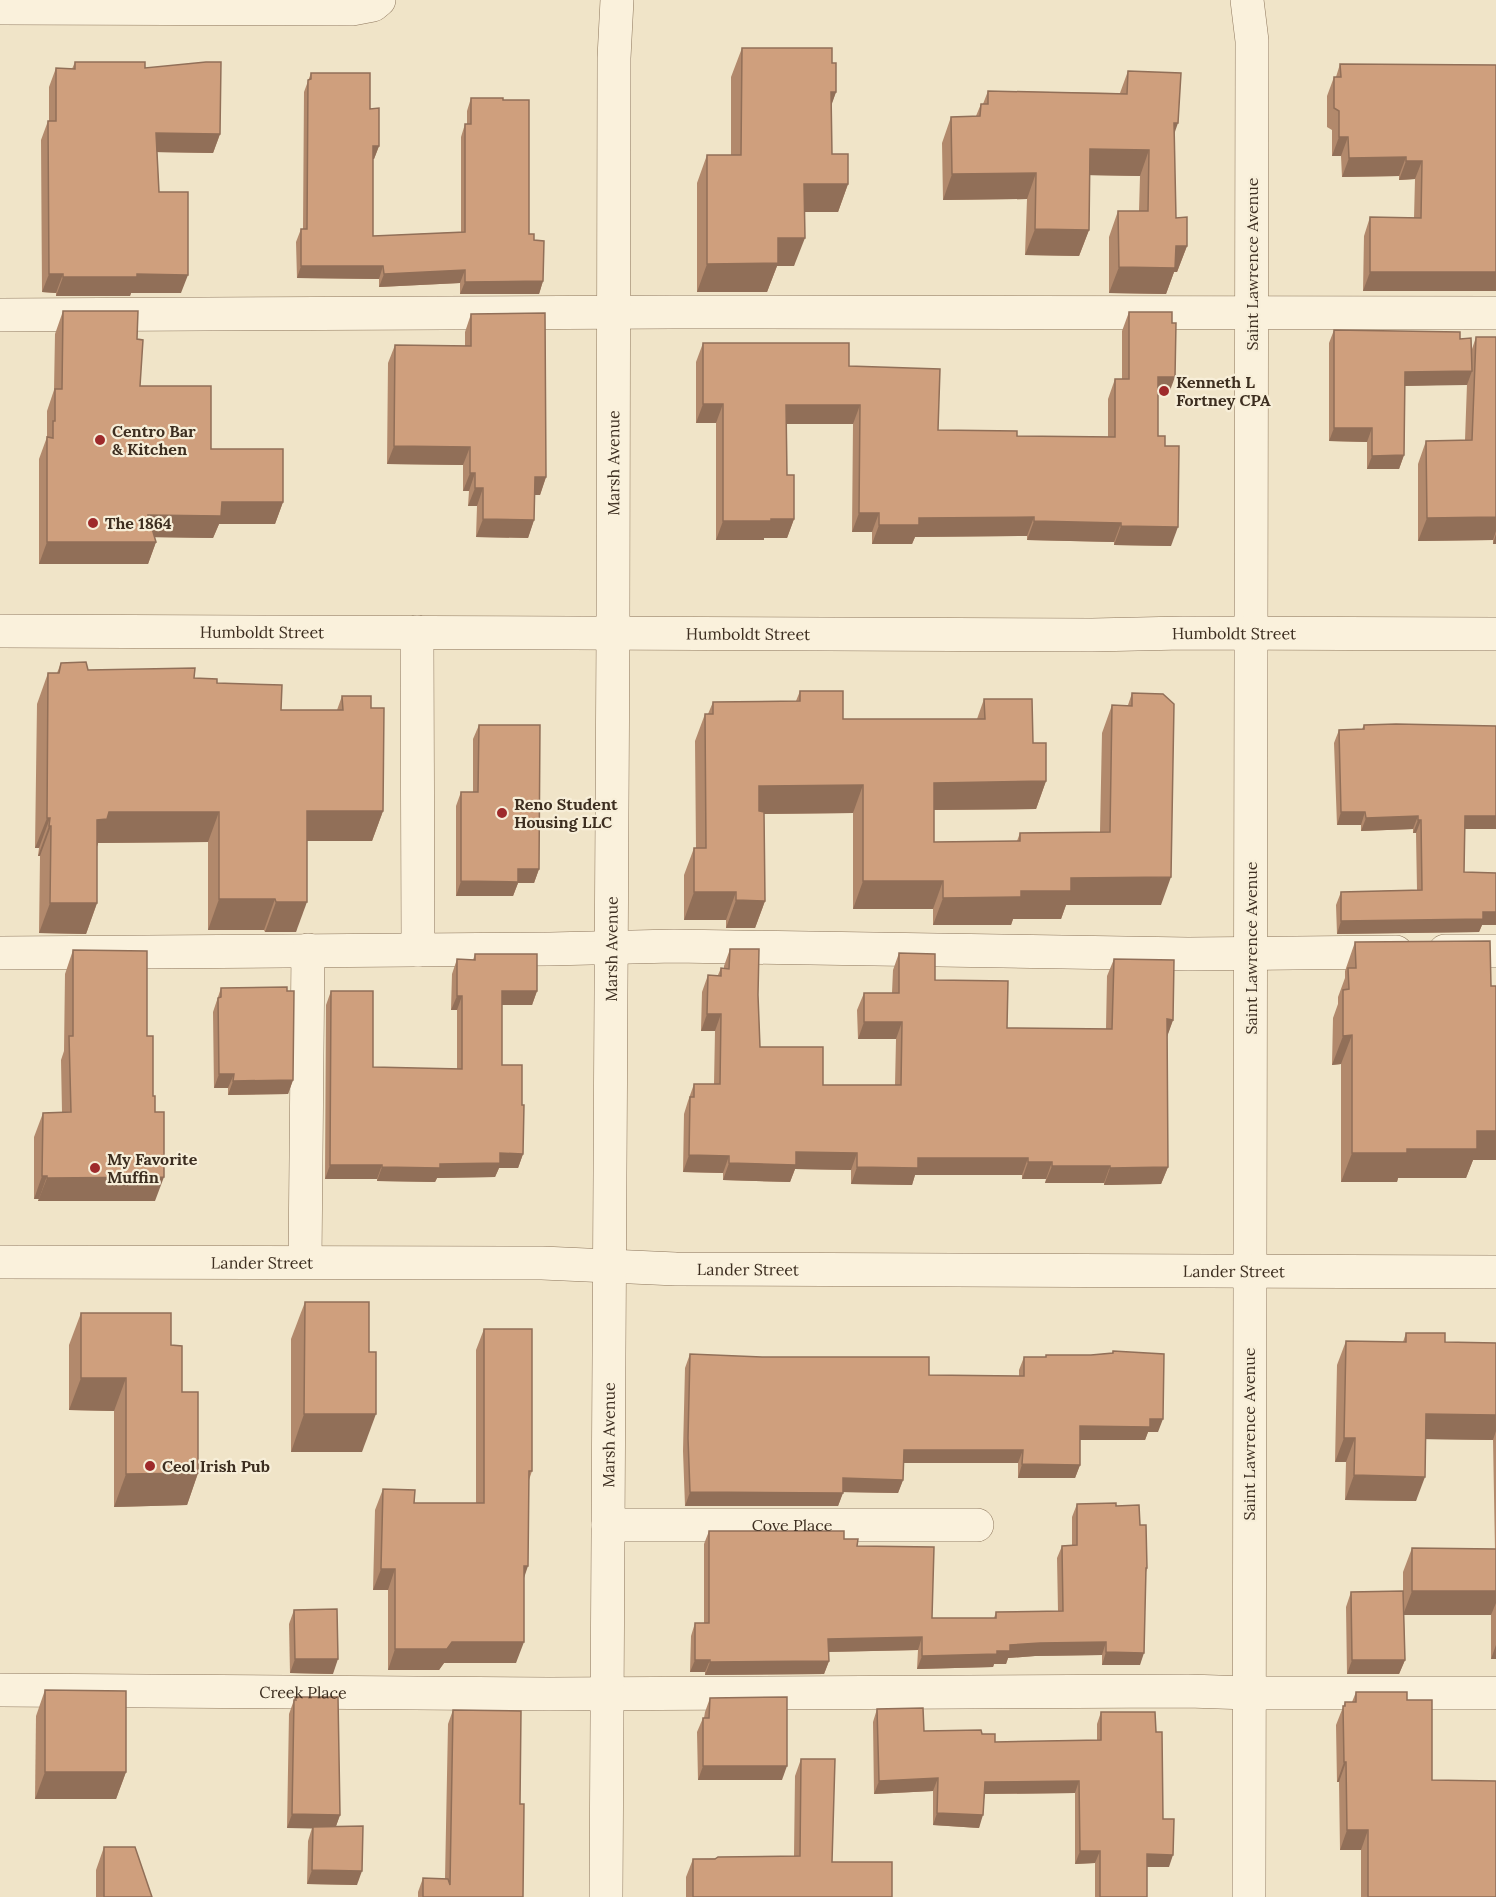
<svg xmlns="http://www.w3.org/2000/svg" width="1496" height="1897" font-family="Lora,serif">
	<rect width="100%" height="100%" fill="#f0e4c8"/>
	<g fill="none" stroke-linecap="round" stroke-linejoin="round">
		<defs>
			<g id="minor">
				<path d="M1247 0 1252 41 1249 1897"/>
				<path d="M0 8 352 9 373 5 379 0"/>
				<path d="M0 315 673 312 1496 313"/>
				<path id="s1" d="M0 631 1092 635 1183 633 1496 634"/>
				<path d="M417 632 418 950"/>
				<path d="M1445 951H1496"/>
				<path d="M0 953 550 949 674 946 1188 954 1396 952"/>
				<path id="s2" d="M0 1262 542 1263 676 1269 1496 1272"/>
				<path d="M305 1262 308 950"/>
				<path id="s3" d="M608 1525H977"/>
				<path id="s4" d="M0 1690 549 1694 1188 1691 1249 1693H1496"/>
				<path id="s5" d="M606 1897 613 632 614 58 617 0"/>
			</g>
		</defs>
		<use href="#minor" stroke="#8d765c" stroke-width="34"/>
		<use href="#minor" stroke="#faf1dc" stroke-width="33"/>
	</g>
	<g fill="#b2896c">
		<path d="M742 48 832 63 836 92 831 105 832 154 848 184 838 212H804L794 266H777L767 292H697V183L707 155H731V77Z"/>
		<path d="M75 62 145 68 220 134 213 153 157 152 159 192 181 293H131L130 296H56V293L42 292 41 140 48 121H49V87L56 68 72 69Z"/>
		<path d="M1340 64 1496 65V291H1363L1364 236 1370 217 1414 218 1415 179 1399 180V176L1342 177 1341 156H1332V130L1327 127V96L1334 77H1336Z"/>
		<path d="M1128 71 1174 134 1176 218 1187 246 1177 272H1174L1166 294 1109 293V237L1118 211H1139L1140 176 1090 175 1089 230 1079 256 1025 255 1027 199 943 200 942 143 951 117 976 116 981 104H983L988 91 1120 93Z"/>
		<path d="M311 73 370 109 379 146 374 159H373V236L461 232V137L465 124H467V111L471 98 529 234 534 240 543 281 539 294H460V283L379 287V279L297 278 296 242 301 229H303L304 92Z"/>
		<path d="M63 311 137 339 140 386 211 449 283 502 275 524H219L213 538 154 537 156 542 148 564H39V459L47 437V411L54 390 55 334Z"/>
		<path d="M1129 312 1168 396H1158V436L1165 446 1171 546 1114 545V542L1027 540V536L915 537 912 544H872V532H852L853 424H786L787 475 794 519 787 538H764V540H716V423H696V362L703 343 849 366 938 430 1017 436 1108 437V399L1115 379H1122V331Z"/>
		<path d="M471 314 546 477 540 495H535L534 520 528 538 476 537 477 506H468L469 491H463V465L387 464 388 363 395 345 465 346V332Z"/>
		<path d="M1334 330 1460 339 1472 349 1476 337H1496V544H1493V540L1418 541V464L1426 441 1465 440 1467 384 1405 386 1404 455 1399 469H1367V442L1329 441V343Z"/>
		<path d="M61 663 88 670 194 678 217 683 281 710H337L342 696 371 708 383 811 372 841H307L296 932H265L264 930H208V842L98 843 97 847V903L86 934 39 933 40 856H38L39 848H35L37 704 48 673H57Z"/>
		<path d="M800 691 843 719H977L984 699 1033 743 1046 781 1036 809 934 810V842L1017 841 1020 833 1100 832 1102 733 1112 705H1128L1132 693 1161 905H1066L1061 919H1013L1011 925H933V909H853V813L764 814 765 901 755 928H726V920H684V875L694 848H696L695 741 705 714H708L713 702 796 701Z"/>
		<path d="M479 725 539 869 534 883H518L513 896H456V806L461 792H473V739Z"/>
		<path d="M1364 725 1496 829H1465L1464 872 1496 873V925H1482L1479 932 1337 934 1336 905 1341 892 1417 890 1416 833H1413V829L1361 831V825H1337L1334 743 1339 730 1362 729Z"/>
		<path d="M1355 942 1473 1160 1466 1178H1398L1397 1182H1341V1064L1332 1065 1333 1018 1338 1004V997L1345 978V971Z"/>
		<path d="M730 949 758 995 760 1047 823 1085H895L896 1039H858L857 1010 864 993H892L893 970 899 953 935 980 1007 1028 1106 1029 1107 976 1114 959 1173 1020 1167 1036 1168 1167 1161 1184 1104 1185V1183H1045L1046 1179H1022V1175H915L912 1185 851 1184V1170L795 1169 790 1182 723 1180V1173L683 1172 684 1114 688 1101 694 1084H714L715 1031H701L702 992 708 975H718L721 968 724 969V966Z"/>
		<path d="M73 950 147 1036 153 1096 155 1201H38L39 1199H34V1137L43 1113 62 1112 61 1060 64 1051 65 974Z"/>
		<path d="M475 954 537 991 532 1005H502V1065L522 1105 523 1154 518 1168H499L495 1177 437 1178 435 1182 377 1181V1179H325L326 1005 331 991 373 1067 457 1069V1010H451L452 974 457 959 473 960Z"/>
		<path d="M221 988 293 1080 288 1094 228 1095V1088H214L213 1012Z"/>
		<path d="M305 1302 362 1452H291V1339Z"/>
		<path d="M81 1313 171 1345 198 1473 187 1505 114 1507V1411L69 1410V1345Z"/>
		<path d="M484 1329 532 1471 529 1480 524 1577 516 1663H444L439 1670H388V1590H373L375 1510 383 1489 414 1503H476V1350Z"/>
		<path d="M1406 1333 1445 1342 1496 1343V1659H1491V1615H1404L1405 1660 1399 1674H1347L1346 1607 1351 1592 1403 1591V1572L1412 1548 1495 1549 1493 1440 1425 1439 1416 1501 1345 1500 1346 1462H1335L1337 1365 1346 1341 1403 1342Z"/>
		<path d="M1113 1351 1158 1432H1148L1145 1440H1080V1465L1075 1478H1018V1463H904L903 1480 898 1493 843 1492 838 1506H685L683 1451 685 1368 690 1354 929 1375 1019 1376V1370L1024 1357H1046V1355H1091L1112 1353Z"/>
		<path d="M1077 1504 1116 1506 1140 1525 1147 1568 1146 1572 1140 1665H1102V1655L1035 1656 1008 1658 1006 1664H994L993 1667 917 1669 918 1650 829 1652V1661L824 1674 705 1675V1672H690L691 1636 695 1623H704V1544L709 1531 844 1539 857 1546 932 1618H994L996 1612 1058 1611 1057 1558 1062 1546 1072 1545V1517Z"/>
		<path d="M294 1610 333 1674 290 1673 289 1624Z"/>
		<path d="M45 1690 126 1772 116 1799H35L36 1716Z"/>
		<path d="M1356 1692 1407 1700 1432 1780 1496 1897H1361V1850H1340L1339 1782H1337L1336 1725 1345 1702H1352Z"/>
		<path d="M295 1697 340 1815 336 1826 357 1885 307 1884 308 1841 312 1828H287L289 1714Z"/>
		<path d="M710 1698 782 1780H698L697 1732 703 1718H704L705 1712Z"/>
		<path d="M877 1709 924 1731 982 1734 995 1742 1097 1740V1724L1101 1712 1156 1732 1163 1819 1169 1867H1147V1897H1095V1863L1075 1864V1793L985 1794 979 1828 933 1825V1791L874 1794 873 1722Z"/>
		<path d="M453 1710 520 1804 523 1897H418V1892L423 1878 445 1879 448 1724Z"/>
		<path d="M801 1759 832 1862 892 1897H686V1877L693 1859 794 1856 795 1776Z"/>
		<path d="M104 1847 152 1897H96V1870Z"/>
	</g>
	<g fill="#916f58">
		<path d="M831 92H836L826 121Z"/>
		<path d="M1174 123H1178L1169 149Z"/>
		<path d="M156 133 220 134 213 153 150 152Z"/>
		<path d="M1339 137H1348L1341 156H1332Z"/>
		<path d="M373 146H379L374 159H368Z"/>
		<path d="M1090 149 1149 150 1140 176 1081 175Z"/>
		<path d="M1406 157 1399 176 1342 177 1349 158Z"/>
		<path d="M1406 161H1422L1415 179 1399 180Z"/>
		<path d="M1036 173 1027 199 943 200 952 174Z"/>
		<path d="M804 184H848L838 212H794Z"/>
		<path d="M1035 229 1089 230 1079 256 1025 255Z"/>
		<path d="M778 238H805L794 266H777L767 292H697L707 264Z"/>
		<path d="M1176 246H1187L1177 272H1174L1166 294 1109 293 1119 267Z"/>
		<path d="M301 266H383L379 279 297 278Z"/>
		<path d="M465 270 460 283 379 287 384 274Z"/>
		<path d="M1370 272H1496V291H1363Z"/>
		<path d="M49 274H63L56 293 42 292Z"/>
		<path d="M137 274 188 275 181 293H131L130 296H56L63 277Z"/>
		<path d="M543 281 539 294H460L465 282Z"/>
		<path d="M1472 371 1467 385 1400 386 1405 372Z"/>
		<path d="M1158 377H1175L1168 396H1151Z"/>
		<path d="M703 404H723L716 423H696Z"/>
		<path d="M786 405H860L853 424H779Z"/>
		<path d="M1334 428H1372L1367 442 1329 441Z"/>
		<path d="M394 446 470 447 463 465 387 464Z"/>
		<path d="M1404 455 1399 469H1367L1372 456Z"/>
		<path d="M470 473H475L469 491H463Z"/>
		<path d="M535 477H546L540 495H529Z"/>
		<path d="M475 488H483L477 506H468Z"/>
		<path d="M222 502H283L275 524H219L213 538 140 537 148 515Z"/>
		<path d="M859 513H879L872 532H852Z"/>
		<path d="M1034 517 1027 536 915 537 912 544H872L879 525 919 518Z"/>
		<path d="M1496 517V531L1493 540 1418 541 1427 518Z"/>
		<path d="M483 519 534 520 528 538 476 537Z"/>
		<path d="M771 519H794L787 538H764V540H716L723 521Z"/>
		<path d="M1034 521 1121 523 1114 542 1027 540Z"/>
		<path d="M1121 526 1178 527 1171 546 1114 545Z"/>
		<path d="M1496 534V544H1493Z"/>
		<path d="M47 542H156L148 564H39Z"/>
		<path d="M1046 781 1036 809 924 810 934 783Z"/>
		<path d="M863 785 853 813 749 814 759 786Z"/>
		<path d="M307 811H383L372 841H296Z"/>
		<path d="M109 812H219L208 842 98 843 96 849 97 820Z"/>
		<path d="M1341 812H1365L1361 825H1337Z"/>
		<path d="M1418 816 1413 829 1361 831 1366 818Z"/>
		<path d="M1465 816H1496V829H1460Z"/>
		<path d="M47 818H50L39 848H35Z"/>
		<path d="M1418 820H1421L1416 833H1413Z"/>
		<path d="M49 826H51L40 856H38Z"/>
		<path d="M518 869H539L534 883H518L513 896H456L461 881Z"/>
		<path d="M1171 877 1161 905H1066L1061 919H1013L1011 925H933L943 898 1021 891 1071 878Z"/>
		<path d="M863 881H943L933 909H853Z"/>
		<path d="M694 892H736L726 920H684Z"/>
		<path d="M219 899H275L264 930H208Z"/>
		<path d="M736 900 765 901 755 928H726Z"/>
		<path d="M276 902H307L296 932H265Z"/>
		<path d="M50 903H97L86 934 39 933Z"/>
		<path d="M1483 912H1496V925H1482L1479 932 1337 934 1341 921Z"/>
		<path d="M502 991H537L532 1005H497Z"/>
		<path d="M457 996H462L457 1010H451Z"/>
		<path d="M707 1014H721L715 1031H701Z"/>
		<path d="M1167 1019 1173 1020 1167 1037Z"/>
		<path d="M864 1022H902L896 1039H858Z"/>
		<path d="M1352 1035 1341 1064 1332 1065 1343 1036Z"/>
		<path d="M219 1074H234L228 1088H214Z"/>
		<path d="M293 1080 288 1094 228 1095 233 1081Z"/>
		<path d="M1477 1131H1496V1160H1473L1466 1178H1398L1397 1182H1341L1352 1153 1407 1149Z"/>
		<path d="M796 1152 857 1153 851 1170 795 1169 790 1182 723 1180 729 1163Z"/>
		<path d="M500 1153 523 1154 518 1168H499L495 1177 437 1178 435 1182 377 1181 382 1167 440 1164Z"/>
		<path d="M689 1155 729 1156 723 1173 683 1172Z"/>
		<path d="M918 1158H1028L1022 1175H915L912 1185 851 1184 857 1167Z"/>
		<path d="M1028 1162H1052L1046 1179H1022Z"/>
		<path d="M330 1165H382L377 1179H325Z"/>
		<path d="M1052 1166H1110L1104 1183H1045Z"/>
		<path d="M1168 1167 1161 1184 1104 1185 1110 1168Z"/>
		<path d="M42 1176H47L39 1199H34Z"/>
		<path d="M164 1177 155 1201H38L47 1178Z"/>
		<path d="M81 1378H126L114 1411 69 1410Z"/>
		<path d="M304 1414H376L362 1452H291Z"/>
		<path d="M1426 1414 1496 1415V1431L1493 1440 1417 1439Z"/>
		<path d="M1150 1419H1163L1158 1432H1148L1145 1440H1076L1080 1426Z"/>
		<path d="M1344 1438H1355L1346 1462H1335Z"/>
		<path d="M904 1450H1023L1018 1463H899Z"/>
		<path d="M1022 1464 1080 1465 1075 1478H1018Z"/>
		<path d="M198 1473 187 1505 114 1507 126 1474Z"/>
		<path d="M1354 1475 1425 1477 1416 1501 1345 1500Z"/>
		<path d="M843 1478 903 1480 898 1493 838 1492Z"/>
		<path d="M690 1492 843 1493 838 1506H685Z"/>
		<path d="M524 1566H528L521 1587Z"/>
		<path d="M381 1569H395L388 1590H373Z"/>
		<path d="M1412 1591H1496V1603L1491 1615H1403Z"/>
		<path d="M922 1637 918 1650 824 1652 828 1639Z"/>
		<path d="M452 1642H524L516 1663H444L439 1670H388L395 1649Z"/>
		<path d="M1106 1642 1102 1655 1035 1656 1008 1658 1006 1664H994L993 1667 917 1669 922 1656 997 1651 1010 1645 1040 1643Z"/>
		<path d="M1496 1645V1659H1491Z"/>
		<path d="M1106 1652 1144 1653 1140 1665H1102Z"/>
		<path d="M295 1659H338L333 1674 290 1673Z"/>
		<path d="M695 1660H710L705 1672H690Z"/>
		<path d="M1352 1660H1405L1399 1674H1347Z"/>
		<path d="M829 1661 824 1674 705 1675 710 1662Z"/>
		<path d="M1344 1762H1346L1339 1782H1337Z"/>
		<path d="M703 1766H787L782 1780H698Z"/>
		<path d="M45 1772H126L116 1799H35Z"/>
		<path d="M938 1778 933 1791 874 1794 879 1781Z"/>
		<path d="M1079 1781 1075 1793 981 1794 985 1782Z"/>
		<path d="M937 1813 983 1815 979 1828 933 1825Z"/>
		<path d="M292 1814 340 1815 335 1829 287 1828Z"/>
		<path d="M1347 1830H1368L1361 1850H1340Z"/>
		<path d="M1080 1851H1100L1095 1863 1075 1864Z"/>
		<path d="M1147 1854 1173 1855 1169 1867H1142Z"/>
		<path d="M312 1870 362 1871 357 1885 307 1884Z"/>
	</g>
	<g fill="#cf9f7d" stroke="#916f58" stroke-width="1.5">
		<path d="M742 48H832V63H836V92H831L832 154H848V184H804L805 238H778V263L707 264V155H741Z"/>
		<path d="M75 62H145V68L206 62H221L220 134 156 133 159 192H188V275L137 274V277H63V274H49L48 121H56V68L75 69Z"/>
		<path d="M1340 64 1496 65V272H1370V217L1421 218 1422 161H1406V157L1349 158 1348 137H1339V111L1334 108V77H1341Z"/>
		<path d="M1128 71 1181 73 1178 123H1174L1176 218 1187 217V246H1176L1175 268 1119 267 1118 211H1148L1149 150 1090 149 1089 230 1035 229 1036 173 952 174 951 117 980 116 981 104H988V91L1127 94Z"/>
		<path d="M311 73H370V109L379 108V146H373V236L465 232V124H471V98H503V100H529V234H534V240L544 241 543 281 465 282V270L384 274 383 266H301V229H307L308 80 311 79Z"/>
		<path d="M63 311H138L137 339 143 340 140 386H211V449H283V502H222L221 516 148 515 156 542H47V437L53 438V421H55V389H62Z"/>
		<path d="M1129 312H1172V323H1176L1175 377H1158V436H1165V446H1179L1178 527 1121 526V523L1034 521V517L919 518V525H879V513H859L860 405H786L787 475H794V519H771V521H723V404H703V343H849V366L940 369 938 430 1017 431V436L1115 437V379H1129Z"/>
		<path d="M545 313 546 477H535L534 520 483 519V488H475V473H470V447L394 446 395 345 471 346V314Z"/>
		<path d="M1334 330 1460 332V339L1471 338 1472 371 1405 372 1404 455 1372 456V428H1334Z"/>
		<path d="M1476 337H1496V517L1427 518 1426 441 1472 440Z"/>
		<path d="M86 662 88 670 195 668 194 678 217 679V683L282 685 281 710H343L342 696H371V708H384L383 811H307V902H276L275 899H219V812H109L107 819 97 820V903H50L51 826H49L50 818H47L48 673H59L61 663Z"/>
		<path d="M800 691H843V719H985L984 699H1032L1033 743H1046V781L934 783V842L1020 841V833L1110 832 1112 705 1132 706V693L1163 694 1174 704 1171 877 1071 878V891H1021V897L943 898V881H863V785L759 786V811L764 812 765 901 736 900V892H694V848H706L705 714H713V702L800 701Z"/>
		<path d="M1396 724 1496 726V816H1465L1464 872 1496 873V912H1483V919L1341 921V892L1422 890 1421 820H1418V816L1366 818 1365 812H1341L1339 730 1364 729V725Z"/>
		<path d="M479 725H540L539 869H518V882L461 881V792H478Z"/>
		<path d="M1490 941 1491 986H1496V1131H1477V1149H1407V1153H1352V1035L1343 1036V990L1349 989 1348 968H1356L1355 942Z"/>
		<path d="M730 949H759L758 995 760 1047H823V1085H901L902 1022H864V993H899V953L935 954V980L1008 981 1007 1028 1112 1029 1114 959 1174 960 1173 1020 1167 1019 1168 1167 1110 1168V1166H1052V1162H1028V1158H918V1168L857 1167V1153L796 1152V1165L729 1163V1156L689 1155 690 1097H694V1084H720L721 1014H707L708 975 721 976V968L729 969Z"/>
		<path d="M73 950 147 951V1036H153V1096H155V1112H164V1177L47 1178V1176H42L43 1113 71 1112 69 1036H73Z"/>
		<path d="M475 954H537V991H502V1065H522V1105H524L523 1154 500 1153V1163L440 1164V1168L382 1167V1165H330L331 991H373V1067L462 1069V996H457V959L475 960Z"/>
		<path d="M287 987V991H294L293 1080 233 1081 234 1074H219L218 998 221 997V988Z"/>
		<path d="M305 1302H369V1352H376V1414H304Z"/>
		<path d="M81 1313H171V1345L182 1346V1392H198V1473L126 1474V1378H81Z"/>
		<path d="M484 1329H532V1471H529L528 1566H524V1642H452L447 1649H395V1569H381L383 1489 415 1490 414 1503H484Z"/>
		<path d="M1406 1333H1445V1342L1496 1343V1415L1426 1414 1425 1477 1354 1475 1355 1438H1344L1346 1341 1406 1342Z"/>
		<path d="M1113 1351 1164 1354 1163 1419H1150V1427L1080 1426V1465L1022 1464 1023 1450H904L903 1480 843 1478V1493L690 1492 688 1438 690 1354 762 1357H929V1375L1024 1376V1357H1046V1355H1091L1113 1353Z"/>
		<path d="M1116 1503V1506L1139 1505 1140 1525H1146L1147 1568H1146L1144 1653 1106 1652V1642L1040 1643 1010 1645V1651H997V1654L922 1656V1637L828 1639 829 1661 710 1662V1660H695V1623H709V1531H844V1539H858L857 1546 934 1547 932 1618H996V1612L1063 1611 1062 1546 1077 1545V1504Z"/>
		<path d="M1412 1548 1496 1549V1591H1412Z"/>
		<path d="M1403 1591 1405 1660H1352L1351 1592Z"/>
		<path d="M337 1609 338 1659H295L294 1610Z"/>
		<path d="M45 1690 126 1691V1772H45Z"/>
		<path d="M1356 1692H1407V1700H1432V1780L1496 1781V1897H1368V1830H1347L1346 1762H1344L1343 1706H1345V1702H1356Z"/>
		<path d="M295 1697H338L340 1815 292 1814 294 1700H296Z"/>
		<path d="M787 1697V1766H703V1718H709L710 1698Z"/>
		<path d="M923 1708 924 1731 981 1730 982 1734H995V1742L1101 1740V1712H1155L1156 1732H1162L1163 1819H1174L1173 1855 1147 1854V1897H1100V1851H1080L1079 1781 985 1782 983 1815 937 1813 938 1778 879 1781 877 1709Z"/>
		<path d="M453 1710 521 1711 520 1804H524L523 1897H423V1878L448 1879 450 1885Z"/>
		<path d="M801 1759H835L832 1862H892V1897H693V1859H715L718 1857 800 1856Z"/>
		<path d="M363 1826 362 1871 312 1870 313 1827Z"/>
		<path d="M104 1847H135L152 1897H104Z"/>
	</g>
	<g fill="#9e2a2b" stroke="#f7eed8" stroke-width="2">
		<circle cx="1164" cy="391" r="6"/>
		<circle cx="100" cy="440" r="6"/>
		<circle cx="93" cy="523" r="6"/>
		<circle cx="502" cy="813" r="6"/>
		<circle cx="95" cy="1168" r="6"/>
		<circle cx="150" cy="1466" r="6"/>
	</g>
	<g text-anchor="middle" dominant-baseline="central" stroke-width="4.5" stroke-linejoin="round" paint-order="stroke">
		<g font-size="16" fill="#3d2e20" stroke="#f7eed8">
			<text transform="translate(1252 264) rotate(-90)">Saint Lawrence Avenue</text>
			<text stroke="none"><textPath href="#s5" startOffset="1434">Marsh Avenue</textPath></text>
			<text stroke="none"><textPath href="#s1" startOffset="262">Humboldt Street</textPath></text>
			<text stroke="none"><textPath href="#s1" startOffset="748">Humboldt Street</textPath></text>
			<text stroke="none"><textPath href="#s1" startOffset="1234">Humboldt Street</textPath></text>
			<text stroke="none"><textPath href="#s5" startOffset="948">Marsh Avenue</textPath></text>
			<text transform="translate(1251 948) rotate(-90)">Saint Lawrence Avenue</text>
			<text stroke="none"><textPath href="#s2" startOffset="262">Lander Street</textPath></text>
			<text stroke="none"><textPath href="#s2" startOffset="748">Lander Street</textPath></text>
			<text stroke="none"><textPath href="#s2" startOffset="1234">Lander Street</textPath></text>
			<text stroke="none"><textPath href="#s5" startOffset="462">Marsh Avenue</textPath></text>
			<text transform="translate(1249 1434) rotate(-90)">Saint Lawrence Avenue</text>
			<text stroke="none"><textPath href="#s3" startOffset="184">Cove Place</textPath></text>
			<text stroke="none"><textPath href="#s4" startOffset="303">Creek Place</textPath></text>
		</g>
		<g font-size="16" font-weight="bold" fill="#3d2e20" stroke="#f7eed8" text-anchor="start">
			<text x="1176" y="382">Kenneth L<tspan x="1176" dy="18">Fortney CPA</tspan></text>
			<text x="112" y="431">Centro Bar<tspan x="112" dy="18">&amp; Kitchen</tspan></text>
			<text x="105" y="523">The 1864</text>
			<text x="514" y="804">Reno Student<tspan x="514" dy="18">Housing LLC</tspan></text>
			<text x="107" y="1159">My Favorite<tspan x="107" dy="18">Muffin</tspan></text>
			<text x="162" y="1466">Ceol Irish Pub</text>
		</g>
	</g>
</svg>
